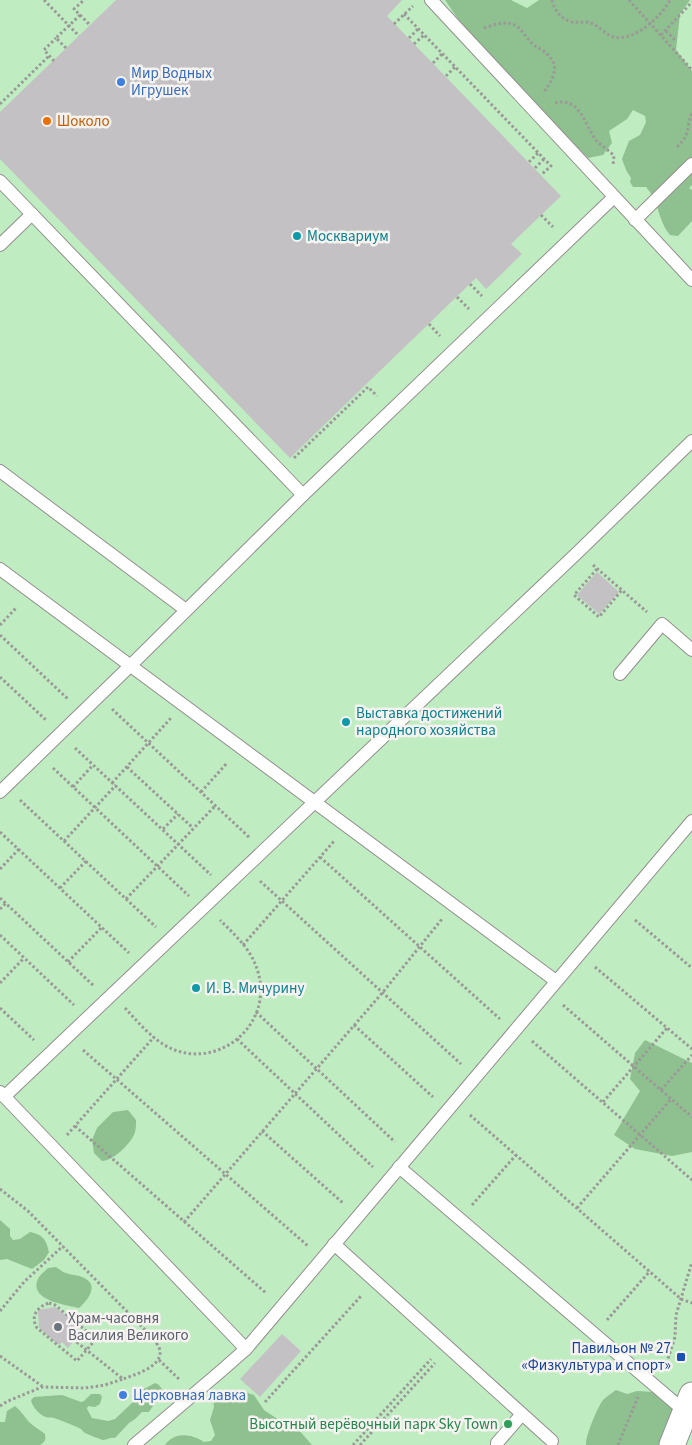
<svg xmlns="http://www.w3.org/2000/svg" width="692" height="1445" font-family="'Source Sans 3',sans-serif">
	<rect width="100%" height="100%" fill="#f5f2f0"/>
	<rect fill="#c0ecc2" x="0" y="0" width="692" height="1445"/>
	<g fill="#8fc090">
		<path d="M445 0H511L527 8 539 0H690L680 14 676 50 692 71V185L689 188 692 190V221L678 236 670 235C658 221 659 201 646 187H633L630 182 631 178 626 170 622 159 629 141 640 135 646 122 645 116 633 110 627 119 609 131 612 143 603 155 588 158 471 38Z"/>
		<path d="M645 1040 692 1063V1152L672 1156 635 1149 614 1135 640 1091 630 1079 635 1053Z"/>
		<path d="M128 1110 136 1120C136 1124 136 1129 135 1132 132 1143 113 1161 102 1161L94 1153 92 1140 97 1128 113 1112Z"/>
		<path d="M0 1220 10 1229V1236L13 1240 20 1239 30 1232C43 1235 46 1239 49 1252L44 1260 32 1269 7 1259 0 1260Z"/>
		<path d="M56 1267C59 1269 62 1272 66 1273 71 1275 77 1275 82 1277 100 1284 89 1299 79 1308 65 1305 26 1300 39 1277 41 1274 45 1271 48 1268Z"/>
		<path d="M155 1383 159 1385 164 1392 161 1398 157 1400 149 1412H142L135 1419 129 1423 115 1438C110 1437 108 1440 103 1440 102 1440 87 1434 85 1433 83 1432 82 1429 79 1428 71 1424 62 1421 54 1418 51 1417 48 1418 46 1417 39 1415 32 1406 31 1400L34 1397 62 1395 81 1402 84 1401 91 1394H100L102 1397 100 1404 95 1407 88 1406 87 1409 92 1418 108 1421 115 1419 134 1401 136 1394 139 1390 146 1388Z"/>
		<path d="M239 1390 254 1395 264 1410 285 1424 298 1429 312 1445H165C175 1431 192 1434 204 1442L211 1441 215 1435 210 1420 214 1407 213 1399 217 1394Z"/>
		<path d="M616 1390 627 1394 637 1391 654 1392 665 1391 677 1395 682 1400 676 1445H586C585 1437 598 1406 603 1400 607 1396 612 1393 616 1390Z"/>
		<path d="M15 1406C21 1411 24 1416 29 1422 33 1426 40 1430 45 1434 46 1440 45 1442 40 1445H0V1422H5L7 1411Z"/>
	</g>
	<g fill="#c3c1c4">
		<path d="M116 0H402L387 16 561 196 511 244 522 254 486 289 476 278 290 458 0 159V112Z"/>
		<path d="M597 572 619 592 599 614 577 595Z"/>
		<path d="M55 1307 77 1324 75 1327 81 1332 68 1348 62 1342 59 1345 39 1328 38 1310Z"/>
		<path d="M282 1334 301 1351 260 1397 240 1379Z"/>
	</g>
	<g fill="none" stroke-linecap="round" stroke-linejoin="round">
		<defs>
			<g id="lane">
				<path d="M431 0 692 280"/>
				<path d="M0 181 303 495"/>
				<path d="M635 220 692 164"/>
				<path d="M0 245 32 214"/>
				<path d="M0 471 186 610"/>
				<path d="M0 569 556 981"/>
				<path d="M620 674 662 624 692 650"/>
				<path d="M0 792 130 666 303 495 614 197"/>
				<path d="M0 1092 246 1349"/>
				<path d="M5 1096 578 552 692 441"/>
				<path d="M399 1167 688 1414"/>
				<path d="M334 1244 552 1441"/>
				<path d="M134 1445 221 1371 246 1349 692 821"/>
				<path d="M497 1445V1443L522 1414"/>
			</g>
			<path id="street" d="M672 1445 692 1395"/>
		</defs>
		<use href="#lane" stroke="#938f8e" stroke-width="14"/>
		<use href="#street" stroke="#938f8e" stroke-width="27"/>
		<g stroke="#9b9997" stroke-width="3" stroke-dasharray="2.5 2.5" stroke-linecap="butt">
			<path d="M44 0 79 36"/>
			<path d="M552 0C554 10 561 19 572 22 578 23 585 21 591 23 600 26 605 35 614 37 634 42 662 16 670 0"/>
			<path d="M629 0 692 70"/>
			<path d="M404 14 551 166 541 175"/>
			<path d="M80 15 90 25"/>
			<path d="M394 24 413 6"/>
			<path d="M484 28C497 24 510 18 521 30 525 35 529 41 534 45 538 48 543 50 547 54 561 66 553 79 544 92"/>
			<path d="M666 31 676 41"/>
			<path d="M661 35 692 2"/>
			<path d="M409 38 418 29"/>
			<path d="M414 44 424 35"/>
			<path d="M66 48 56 38 80 15 74 9 84 0"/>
			<path d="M54 61 44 50 56 38"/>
			<path d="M433 63 442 54"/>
			<path d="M446 76 455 67"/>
			<path d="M555 103C580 96 585 126 596 140 601 146 609 150 614 156L613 165"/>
			<path d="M0 104 49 56"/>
			<path d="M677 147C692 132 685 130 692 113"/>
			<path d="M529 162 538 153"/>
			<path d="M535 168 544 159"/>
			<path d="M541 215 553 227"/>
			<path d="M470 284 482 296"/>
			<path d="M457 297 469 309"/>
			<path d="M429 324 440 336"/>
			<path d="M294 458 368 387 377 396"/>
			<path d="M593 565 647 612"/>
			<path d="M597 569 574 595 599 617 622 590"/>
			<path d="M0 625 17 607"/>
			<path d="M0 635 69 700"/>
			<path d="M0 677 47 721"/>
			<path d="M112 709 250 838"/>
			<path d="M75 748 211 875"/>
			<path d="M127 767 193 828"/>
			<path d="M53 768 189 896"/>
			<path d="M112 783 171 718"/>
			<path d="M73 787 93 765"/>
			<path d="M201 792 227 763"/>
			<path d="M20 800 156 927"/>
			<path d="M163 829 178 814"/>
			<path d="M0 832 129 953"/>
			<path d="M64 841 116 785"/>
			<path d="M320 857 500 1019"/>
			<path d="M0 869 19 849"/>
			<path d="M260 881 461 1064"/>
			<path d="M60 888 86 861"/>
			<path d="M0 898 94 986"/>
			<path d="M126 899 215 806"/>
			<path d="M0 909 6 903"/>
			<path d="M635 920 692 968"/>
			<path d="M0 935 74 1005"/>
			<path d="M243 945 335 840"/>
			<path d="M68 962 102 927"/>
			<path d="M595 967 692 1049"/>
			<path d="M0 983 24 958"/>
			<path d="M563 1005 692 1117"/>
			<path d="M0 1008 34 1040"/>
			<path d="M125 1008C138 1022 151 1038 168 1047 217 1072 274 1025 258 972 252 950 235 935 220 920"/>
			<path d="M256 1012 395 1142"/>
			<path d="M354 1025 433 1097"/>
			<path d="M237 1039 373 1167"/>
			<path d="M532 1041 692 1180"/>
			<path d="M83 1050 308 1246"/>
			<path d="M661 1090 692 1055"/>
			<path d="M603 1102 667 1028"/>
			<path d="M470 1115 681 1299 692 1303"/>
			<path d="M75 1126 266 1293"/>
			<path d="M262 1131 344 1204"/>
			<path d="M67 1135 154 1037"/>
			<path d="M0 1189 28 1211 155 1340C156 1343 160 1348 160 1351 162 1367 134 1375 123 1379L74 1340"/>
			<path d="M472 1205 516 1155"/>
			<path d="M577 1208 671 1099"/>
			<path d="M184 1222 383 992 442 919"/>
			<path d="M49 1303 55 1305 96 1339 77 1361 37 1328C30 1316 37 1307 49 1303Z"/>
			<path d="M0 1311 24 1282 63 1246"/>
			<path d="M607 1320 650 1271"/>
			<path d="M0 1356 42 1386"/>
			<path d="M159 1360 180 1380"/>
			<path d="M665 1368 675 1337 676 1315 692 1262"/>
			<path d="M265 1402 361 1296"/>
			<path d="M0 1406 8 1401 42 1387 85 1388 105 1385 123 1379"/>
			<path d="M353 1445 431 1359"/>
			<path d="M360 1445 435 1363"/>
			<path d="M618 1445 638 1397"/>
		</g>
		<use href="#lane" stroke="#fff" stroke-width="12"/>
		<use href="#street" stroke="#fff" stroke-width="25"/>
	</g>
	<g fill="#3f7fe0" stroke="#f5f2f0" stroke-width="2">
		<circle cx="121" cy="82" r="5"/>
		<circle cx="123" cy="1395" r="5"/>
	</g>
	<circle fill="#e8710a" stroke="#f5f2f0" stroke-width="2" cx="47" cy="121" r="5"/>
	<g fill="#0f9aa8" stroke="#f5f2f0" stroke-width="2">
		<circle cx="297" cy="236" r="5"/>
		<circle cx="346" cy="722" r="5"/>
		<circle cx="196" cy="988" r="5"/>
	</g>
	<circle fill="#6b7280" stroke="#f5f2f0" stroke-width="2" cx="58" cy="1327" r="5"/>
	<rect fill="#1a4fb4" stroke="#f5f2f0" stroke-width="2" x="676" y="1352" width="10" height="10" rx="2.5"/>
	<circle fill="#2e9e5b" stroke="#f5f2f0" stroke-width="2" cx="508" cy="1424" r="5"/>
	<g text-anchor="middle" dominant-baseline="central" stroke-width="5" stroke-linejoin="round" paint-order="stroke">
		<g font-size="15" fill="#366cbe" stroke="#f5f2f0" text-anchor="start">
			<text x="131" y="73">Мир Водных<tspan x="131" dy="17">Игрушек</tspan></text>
			<text x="133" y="1395">Церковная лавка</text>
		</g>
		<g font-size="15" fill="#c56008" stroke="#f5f2f0" text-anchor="start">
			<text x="57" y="121">Шоколо</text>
		</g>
		<g font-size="15" fill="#0d838f" stroke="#f5f2f0" text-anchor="start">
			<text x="307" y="236">Москвариум</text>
			<text x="356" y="713">Выставка достижений<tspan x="356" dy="17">народного хозяйства</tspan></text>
			<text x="206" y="988">И. В. Мичурину</text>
		</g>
		<g font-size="15" fill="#5b616d" stroke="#f5f2f0" text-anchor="start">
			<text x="68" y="1318">Храм-часовня<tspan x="68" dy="17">Василия Великого</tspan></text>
		</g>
		<g font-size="15" fill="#164399" stroke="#f5f2f0" text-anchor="end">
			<text x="671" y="1348">Павильон № 27<tspan x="671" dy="17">«Физкультура и спорт»</tspan></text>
		</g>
		<g font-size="15" fill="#27864d" stroke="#f5f2f0" text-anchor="end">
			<text x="498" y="1424">Высотный верёвочный парк Sky Town</text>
		</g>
	</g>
</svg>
